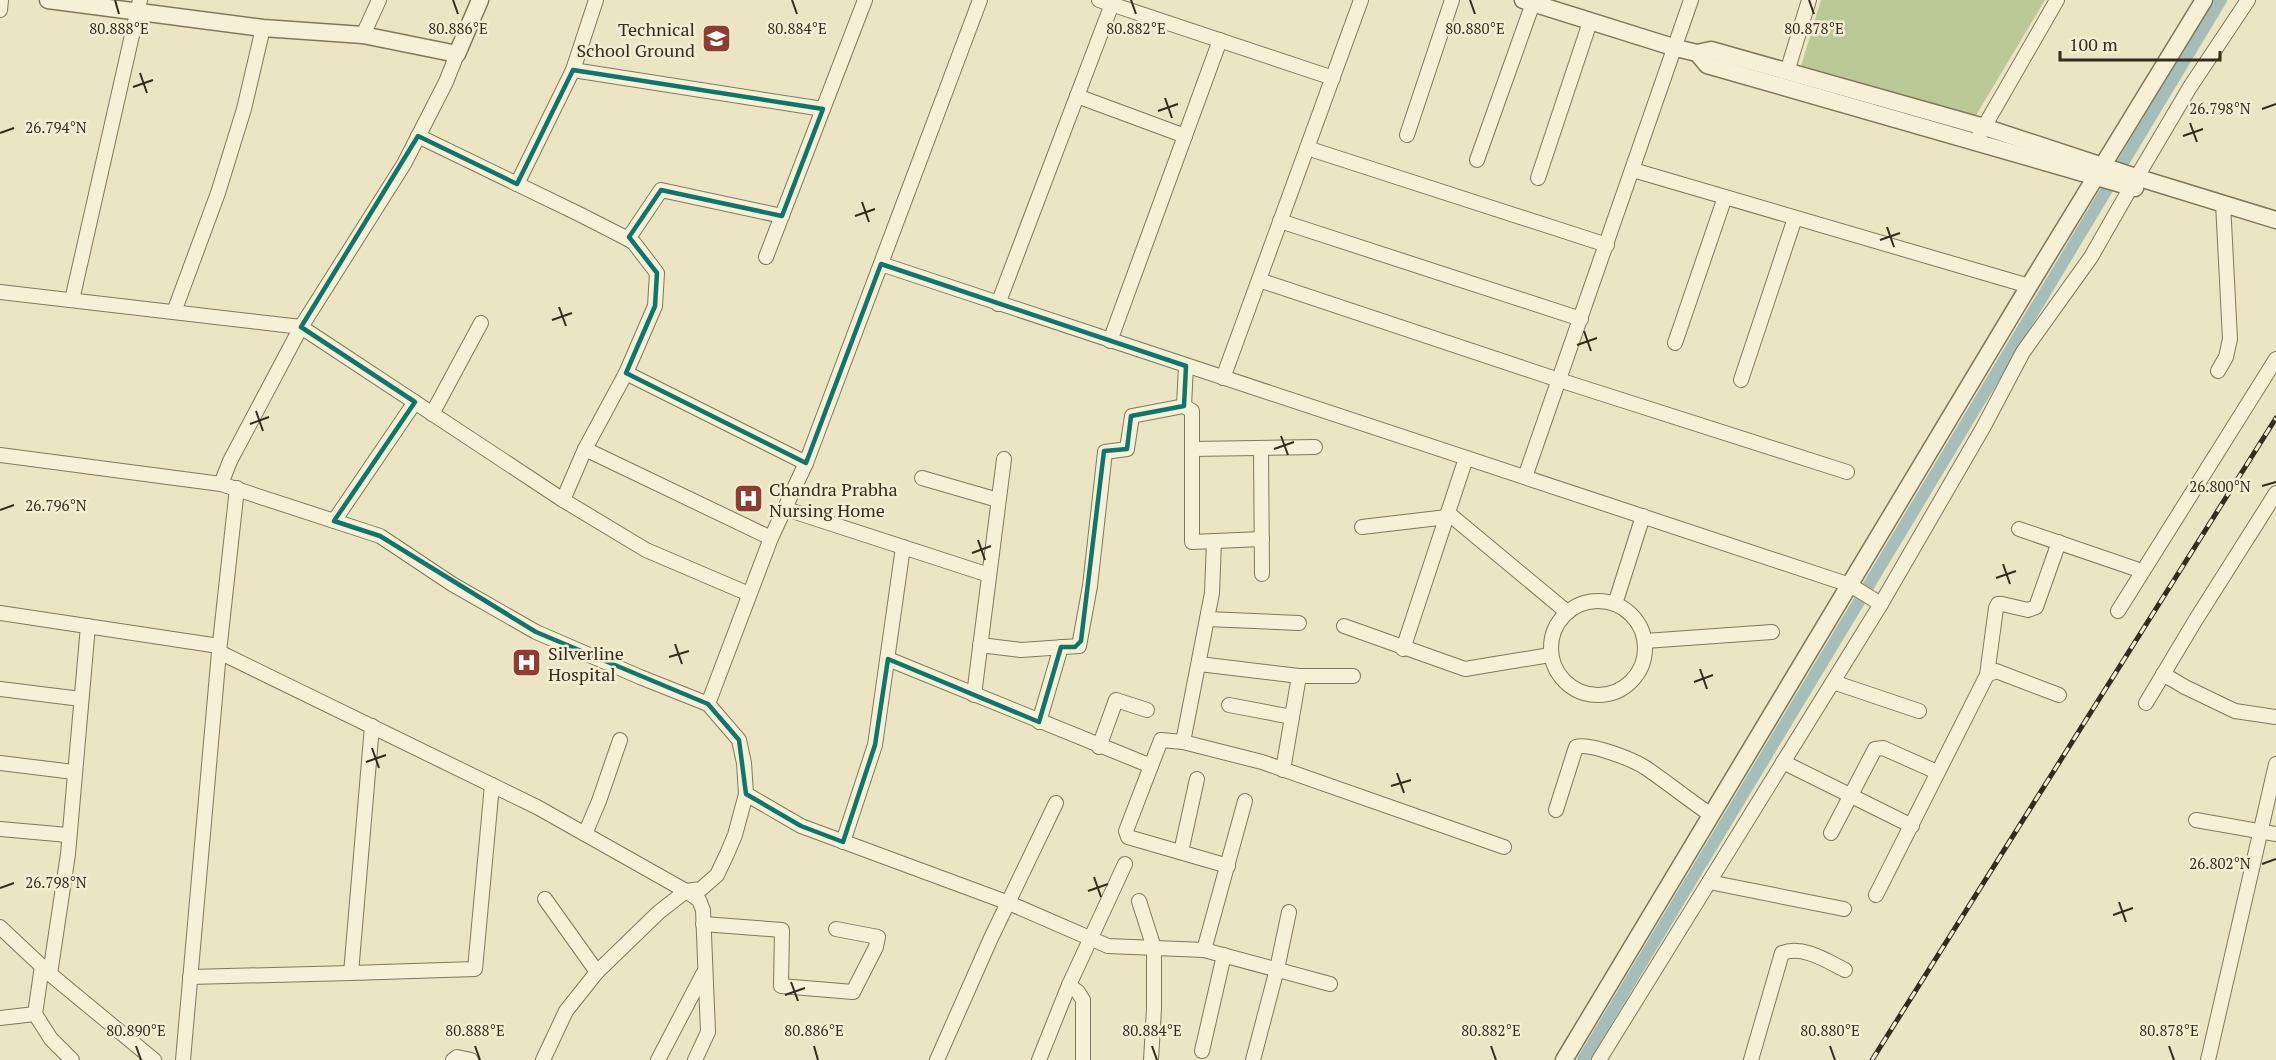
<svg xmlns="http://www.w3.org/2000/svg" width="2276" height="1060" font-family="'PT Serif',serif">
	<rect width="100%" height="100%" fill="#ebe5c3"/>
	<path fill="#bbc898" d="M1821 0H2045L1975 117 1801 66Z"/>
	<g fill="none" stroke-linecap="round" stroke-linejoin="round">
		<path stroke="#a5beba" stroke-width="12" d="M1583 1060 2221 0"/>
		<defs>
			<g id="minor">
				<path d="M1099 0 1333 78"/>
				<path d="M0 10 1 0"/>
				<path d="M363 35 379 0"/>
				<path d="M573 70 823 109"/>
				<path d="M1787 72 1809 0"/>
				<path d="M1077 96 1185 136"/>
				<path d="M1980 134 2057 0"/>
				<path d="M1407 135 1452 0"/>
				<path d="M418 136 579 214 628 239 634 243 657 273 655 306 626 373 585 449 563 500"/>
				<path d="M1307 148 1607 245"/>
				<path d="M1477 160 1533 3"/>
				<path d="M1633 170 2029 286"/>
				<path d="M1538 178 1590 22"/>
				<path d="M517 184 573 70 596 0"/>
				<path d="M1280 221 1581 319"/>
				<path d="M628 239 661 190 782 216"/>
				<path d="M766 257 865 0"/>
				<path d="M881 264 1850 585 1881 604"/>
				<path d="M1259 280 1559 380 1847 472"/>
				<path d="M0 292 301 327 563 500 646 550 749 594"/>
				<path d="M72 300 140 0"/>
				<path d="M998 304 1112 4"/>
				<path d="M174 312 218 193 244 109 263 28"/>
				<path d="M1110 341 1220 40"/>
				<path d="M1675 343 1725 197"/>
				<path d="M1186 366 1184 406 1192 411V542L1262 539"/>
				<path d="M2218 371 2226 357 2230 339 2223 203"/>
				<path d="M626 373 806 463"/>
				<path d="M1223 378 1361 0"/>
				<path d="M1741 380 1795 218"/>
				<path d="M432 414 481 323"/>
				<path d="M1261 448 1262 574"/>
				<path d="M585 449 771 538"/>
				<path d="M1192 449 1315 447"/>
				<path d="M0 455 221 484 380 536 452 584 536 632 640 677 708 704 739 740 744 763 746 794 735 835 727 854 717 875 701 889 686 891 659 912 597 972 566 1011 543 1060"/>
				<path d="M1525 477 1691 0"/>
				<path d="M922 478 998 500"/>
				<path d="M221 484 230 461 301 327 404 164 446 82 457 54"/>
				<path d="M786 509 989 575"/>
				<path d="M1448 513 1567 612"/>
				<path d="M334 521 415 402"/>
				<path d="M1362 527 1447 517"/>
				<path d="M2019 529 2142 571"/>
				<circle cx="1598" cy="648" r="47"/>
				<path d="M1615 604 1643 516"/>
				<path d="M2118 611 2276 359"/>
				<path d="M0 613 219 646"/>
				<path d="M1207 619 1299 623"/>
				<path d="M1344 626 1465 669 1550 655"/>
				<path d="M1645 641 1772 632"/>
				<path d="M980 645 1021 650 1079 646 1090 586 1105 452 1127 449 1132 416 1184 406"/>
				<path d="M1403 649 1466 458"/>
				<path d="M219 652 537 807 686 891 699 900 703 910 708 1032 695 1060"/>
				<path d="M888 659 1151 766"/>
				<path d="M1199 664 1299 676H1353"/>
				<path d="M2163 674 2185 687 2235 711 2276 717"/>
				<path d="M1987 675 1996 608 1998 604H2002L2028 610 2036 607 2059 542"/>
				<path d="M1833 682 1919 711"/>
				<path d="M0 689 81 699"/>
				<path d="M974 695 1004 459"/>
				<path d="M2146 703 2195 621 2276 493"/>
				<path d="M708 704 771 538 806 463 980 0"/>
				<path d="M1229 705 1292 717"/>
				<path d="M1039 722 1061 647"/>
				<path d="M372 726 351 973 475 969 492 785"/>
				<path d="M1183 742 1212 593 1214 541"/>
				<path d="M1099 747 1116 700 1147 710"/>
				<path d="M1783 762 1912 826"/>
				<path d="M0 763 74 772"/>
				<path d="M1283 770 1299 676"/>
				<path d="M746 794 801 826 1009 903 1108 946 1204 950 1330 984"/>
				<path d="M1556 810 1576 747C1589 742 1634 760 1646 768 1668 783 1689 800 1711 815"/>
				<path d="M2196 820 2276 834"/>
				<path d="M0 829 68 835"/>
				<path d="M1831 833 1875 749 1883 748 1937 772"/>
				<path d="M585 834 599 801 620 740"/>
				<path d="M843 842 875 745 903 547"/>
				<path d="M1181 852 1197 779"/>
				<path d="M1228 866 1128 837 1126 831 1161 740 1183 742 1262 762 1504 847"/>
				<path d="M1709 882 1844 909"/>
				<path d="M1876 895 1987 675 1996 671 2059 695"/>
				<path d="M545 899 597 972"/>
				<path d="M1139 901 1154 948V1009L1151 1060"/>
				<path d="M703 924 782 930 781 986 853 992 876 947 878 937 836 929"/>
				<path d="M0 927 50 974 154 1060"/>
				<path d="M1204 950 1245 801"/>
				<path d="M50 974 68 854 88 626"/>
				<path d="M190 977 351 973"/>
				<path d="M1069 985 1078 992 1083 1000V1060"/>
				<path d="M35 1014 42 966"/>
				<path d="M0 1018 35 1014 51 1039 72 1060"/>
				<path d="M1202 1051 1224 955"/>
				<path d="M183 1060 219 652 237 488"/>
				<path d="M453 1060 457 1057 471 1060"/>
				<path d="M658 1060 703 974"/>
				<path d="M937 1060 991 938 1056 803"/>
				<path d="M1039 1060 1069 985 1125 864"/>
				<path d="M1253 1060 1277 969 1289 912"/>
				<path d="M1599 1060 1881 604 1984 426 2023 352 2091 257 2131 187 2190 87 2248 0"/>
				<path d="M1751 1060 1782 953C1803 945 1827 961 1845 970"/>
				<path d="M2208 1060 2276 764"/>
			</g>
			<g id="tertiary">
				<path d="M48 0 263 28 363 35 457 54 480 0"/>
				<path d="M1523 0 1676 48 1697 53 1711 50 1984 127 2136 177 2276 220"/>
				<path d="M1697 53 1707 65 2135 188"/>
				<path d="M1564 1060 2029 286 2204 0"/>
			</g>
		</defs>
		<use href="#minor" stroke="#83775b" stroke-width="16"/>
		<use href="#tertiary" stroke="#83775b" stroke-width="19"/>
		<use href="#minor" stroke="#f6f1d6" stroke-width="14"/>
		<use href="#tertiary" stroke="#f6f1d6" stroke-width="16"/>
		<defs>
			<path id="rail" d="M1872 1060 2276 418"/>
		</defs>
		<use href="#rail" stroke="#342c1e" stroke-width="5"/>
		<use href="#rail" stroke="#f3eed2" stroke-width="3" stroke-dasharray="9" stroke-linecap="butt"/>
	</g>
	<path fill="none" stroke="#0f766e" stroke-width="4.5" stroke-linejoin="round" d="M573 70 823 109 782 216 661 190 629 237 657 273 655 306 626 373 806 463 881 264 1186 366 1184 406 1131 416 1127 449 1104 451 1081 641 1075 647H1061L1039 722 888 659 875 745 843 842 801 826 746 794 739 740 708 704 536 632 380 536 334 521 415 402 301 327 418 136 517 184Z"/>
	<path fill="none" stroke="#342c1e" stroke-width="2" d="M115 0 119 14M453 0 458 14M792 0 797 14M1131 0 1136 14M1470 0 1475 14M1809 0 1814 14M140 73 147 93M133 87 153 80M1165 98 1172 118M2262 109 2276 104M1158 111 1178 104M2190 123 2197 142M0 133 14 128M2183 136 2203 129M862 202 869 222M855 216 875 209M1887 227 1894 247M1880 240 1900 233M559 307 566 326M552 320 572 313M1584 331 1591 351M1577 345 1597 338M256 411 263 431M250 424 269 417M1281 436 1288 455M1274 449 1294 442M2262 486 2276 482M0 510 14 505M978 540 985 560M972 553 991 546M2003 564 2010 584M1996 578 2016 571M675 644 682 664M669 657 689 651M1700 669 1707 689M1694 682 1713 675M372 748 379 768M366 762 386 755M1397 773 1404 793M1391 786 1411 780M2262 864 2276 859M1094 877 1101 897M0 888 14 883M1088 891 1108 884M2119 902 2126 922M2113 915 2133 908M791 982 798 1001M785 995 805 988M136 1046 141 1060M475 1046 480 1060M814 1046 818 1060M1152 1046 1157 1060M1491 1046 1496 1060M1830 1046 1835 1060M2169 1046 2174 1060"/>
	<defs>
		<symbol id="school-square" viewBox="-11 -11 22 22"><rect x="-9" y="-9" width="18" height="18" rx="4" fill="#8e3d30" stroke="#f3eed2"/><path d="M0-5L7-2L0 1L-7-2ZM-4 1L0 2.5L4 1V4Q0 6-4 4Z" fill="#fff"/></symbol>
		<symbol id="hospital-square" viewBox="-11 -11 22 22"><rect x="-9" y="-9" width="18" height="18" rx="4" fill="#8e3d30" stroke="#f3eed2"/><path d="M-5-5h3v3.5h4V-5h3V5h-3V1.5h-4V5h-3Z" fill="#fff"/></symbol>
	</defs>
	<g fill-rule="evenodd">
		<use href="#school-square" x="700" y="22" width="33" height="33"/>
		<use href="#hospital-square" x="732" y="482" width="33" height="33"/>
		<use href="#hospital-square" x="510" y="646" width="33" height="33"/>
	</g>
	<g text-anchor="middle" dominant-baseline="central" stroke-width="5" stroke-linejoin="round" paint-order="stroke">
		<g font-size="18" fill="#342c1e" stroke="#f3eed2" text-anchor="start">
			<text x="695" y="29" text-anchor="end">Technical<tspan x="695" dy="21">School Ground</tspan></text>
			<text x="769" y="489">Chandra Prabha<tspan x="769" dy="21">Nursing Home</tspan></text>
			<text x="548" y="653">Silverline<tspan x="548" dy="21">Hospital</tspan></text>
		</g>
	</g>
	<g font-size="15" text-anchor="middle" fill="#342c1e" stroke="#f3eed2" stroke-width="5" stroke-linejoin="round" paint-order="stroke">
		<text x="1475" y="34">80.880°E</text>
		<text x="119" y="34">80.888°E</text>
		<text x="458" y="34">80.886°E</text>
		<text x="797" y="34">80.884°E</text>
		<text x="1136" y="34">80.882°E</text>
		<text x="1814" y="34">80.878°E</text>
		<text x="2220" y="114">26.798°N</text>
		<text x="56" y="133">26.794°N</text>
		<text x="2220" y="492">26.800°N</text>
		<text x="56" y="511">26.796°N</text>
		<text x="2220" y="869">26.802°N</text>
		<text x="56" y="888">26.798°N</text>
		<text x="136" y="1036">80.890°E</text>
		<text x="475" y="1036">80.888°E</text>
		<text x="814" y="1036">80.886°E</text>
		<text x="1152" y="1036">80.884°E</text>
		<text x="1491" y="1036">80.882°E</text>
		<text x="1830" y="1036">80.880°E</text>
		<text x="2169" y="1036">80.878°E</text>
	</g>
	<path d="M2060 51v9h160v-9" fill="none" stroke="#342c1e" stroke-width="3"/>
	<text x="2069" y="51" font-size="18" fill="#342c1e" stroke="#f3eed2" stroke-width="4.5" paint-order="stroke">100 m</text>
</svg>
